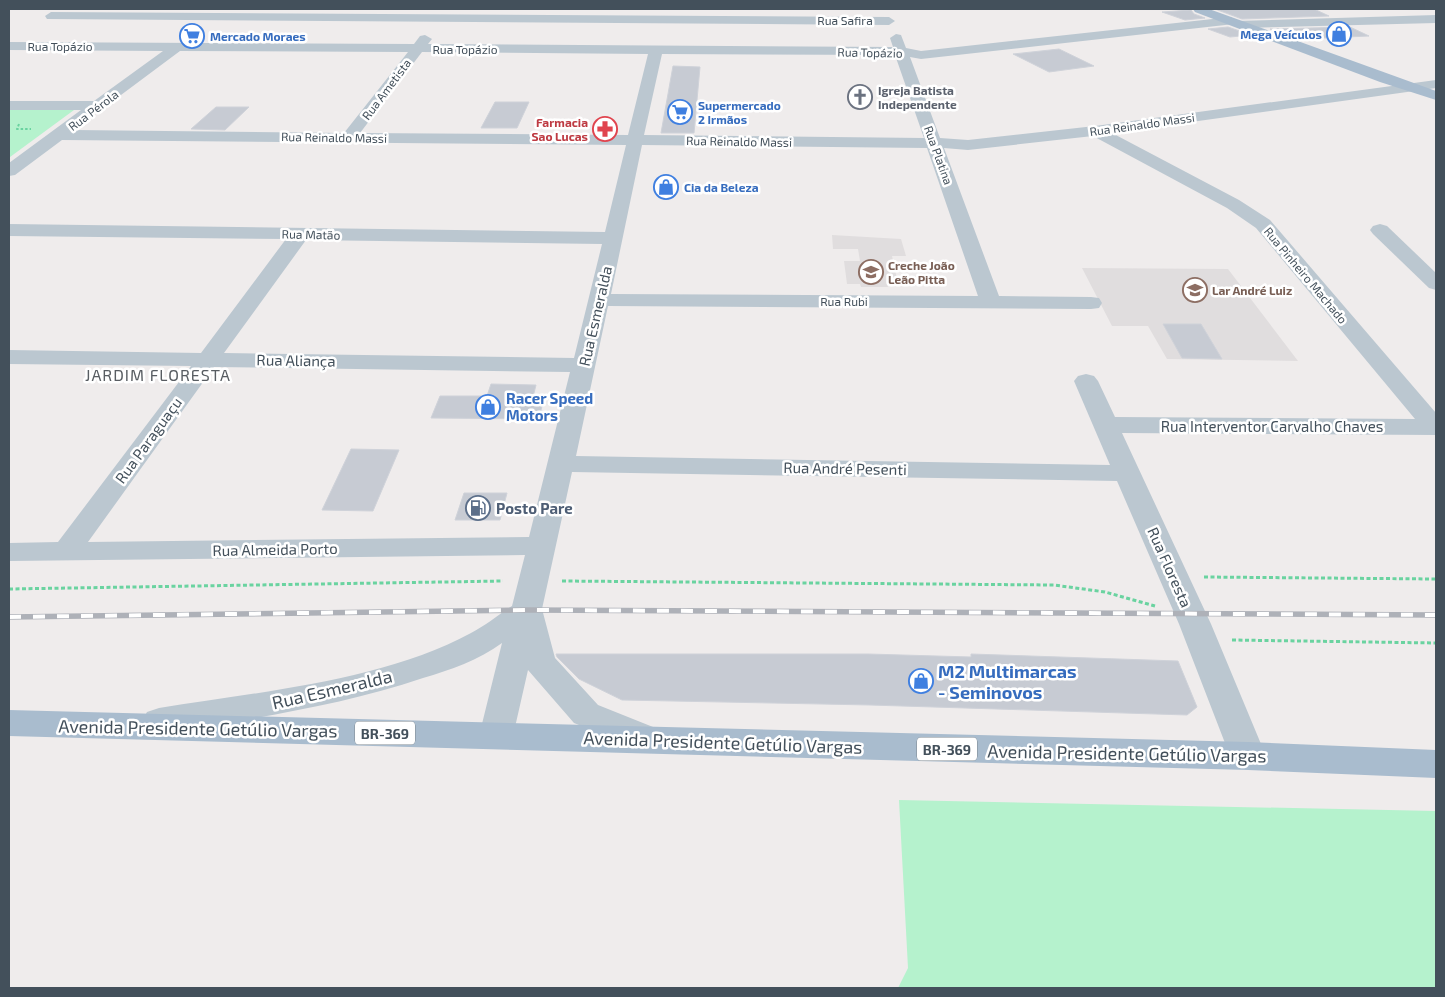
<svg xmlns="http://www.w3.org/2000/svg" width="1445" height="997" font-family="'Exo 2',sans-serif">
	<rect width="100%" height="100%" fill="#efecec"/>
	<g fill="#e0ddde">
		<path d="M832 235 901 239 906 256H892L898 284H887L888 287H861L860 284H847L844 261H860L858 249H833Z"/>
		<path d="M1082 268 1228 269 1298 361 1167 359 1148 326H1112Z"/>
	</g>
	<g fill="#b5f2cd">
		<path d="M9 109 74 110 10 157Z"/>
		<path d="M899 800 1436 811V988H898L908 968Z"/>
	</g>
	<g fill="#c7cbd3" stroke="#cfd2d9">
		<path d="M1215 9H1314L1329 16 1242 19Z"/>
		<path d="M1191 10 1194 14 1205 18 1185 20 1162 12Z"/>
		<path d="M1228 27 1251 35 1230 37 1208 29Z"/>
		<path d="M1350 27 1369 36 1301 39 1270 29Z"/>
		<path d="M1059 49 1094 66 1049 72 1013 54Z"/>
		<path d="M673 66 700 67 694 133H661Z"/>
		<path d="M495 102H529L517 128H481Z"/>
		<path d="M216 107H249L225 130 191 129Z"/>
		<path d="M1163 324H1201L1222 359 1182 358Z"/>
		<path d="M491 384 536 385 533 397H544L539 419 431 418 440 396H487Z"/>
		<path d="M351 449 399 450 373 511 322 510Z"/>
		<path d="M464 493H507L500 520H455Z"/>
		<path d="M556 654H868L971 657V654L1178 661 1197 707 1187 715 870 705 622 700 579 679 557 657Z"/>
	</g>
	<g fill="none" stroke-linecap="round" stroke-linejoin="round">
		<path stroke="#6ad3a0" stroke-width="2" stroke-dasharray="2.5 2" stroke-linecap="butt" d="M19 124 17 129H31"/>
		<g stroke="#6ad3a0" stroke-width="3" stroke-dasharray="4 2.5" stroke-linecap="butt">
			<path d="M1204 577 1436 579"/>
			<path d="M562 581 1054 585 1105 592 1155 606"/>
			<path d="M9 589 503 581"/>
			<path d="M1232 640 1436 643"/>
		</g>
		<g fill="#bbc7d0" fill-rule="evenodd">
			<path d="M51 12 889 17 895 21 889 25 47 19 45 16Z"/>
			<path d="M1436 15V23L1240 28 1234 24 921 59 910 57 940 138 968 140 1095 126 1436 80V88L1112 133 1239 200 1270 220 1436 413V435L1122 433 1211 624 1266 756 1261 766 1248 770 1235 766 1230 756 1179 624 1117 481 572 472 542 609 555 658 598 705 658 729 664 739 658 749 646 752 574 723 528 670 513 736 508 745 496 749 484 745 479 736 502 643C479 660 450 670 423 678 337 707 248 719 159 734L147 730 142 721 147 712 159 708C257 692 383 681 471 633 485 626 498 615 512 606L525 555 9 561V543L58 542 191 366 9 364V350L201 353 286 239 9 236V224L605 232 626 145 62 140 15 175 9 176V163L81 110H9V101H94L163 51 9 50V42L414 44 420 36 425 35 432 39 428 44 893 47 890 38 896 34 901 35 906 48 921 51 1231 17 1237 21ZM180 51 408 52 344 133 74 130ZM422 52 648 54 628 135 360 133ZM662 54 895 55 924 138 644 135ZM1093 136 1227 208 1256 228 1415 419 1115 417 1098 381 1094 376 1086 374 1078 376 1074 381 1110 465 576 456 608 306 1091 309 1099 308 1102 303 1099 298 1091 297 999 296 944 148 968 150ZM642 145 927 148 978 296 611 294ZM306 240 602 244 574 358 224 353ZM214 367 570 372 529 537 88 542Z"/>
			<path d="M1380 224 1387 226 1436 273V290L1429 288 1373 234 1370 230 1373 226Z"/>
		</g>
		<g fill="#a9bcce" fill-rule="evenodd">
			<path d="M1193 9H1209L1436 91V100L1380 82 1195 12Z"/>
			<path d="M9 710 1248 742 1436 750V778L1248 770 9 736Z"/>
		</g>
		<defs>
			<path id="rail" d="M9 617 527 610 1436 615"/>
		</defs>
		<use href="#rail" stroke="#aeb1b8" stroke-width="5.5"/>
		<use href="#rail" stroke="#fff" stroke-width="4" stroke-dasharray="12" stroke-linecap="butt"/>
	</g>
	<defs>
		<symbol id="shop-ring" viewBox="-11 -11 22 22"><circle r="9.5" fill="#fff" stroke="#3f7fe0" stroke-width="1.5"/><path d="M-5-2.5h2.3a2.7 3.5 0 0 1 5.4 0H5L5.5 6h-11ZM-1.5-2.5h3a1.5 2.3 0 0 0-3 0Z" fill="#3f7fe0"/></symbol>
		<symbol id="supermarket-ring" viewBox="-11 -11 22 22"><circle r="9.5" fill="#fff" stroke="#3f7fe0" stroke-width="1.5"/><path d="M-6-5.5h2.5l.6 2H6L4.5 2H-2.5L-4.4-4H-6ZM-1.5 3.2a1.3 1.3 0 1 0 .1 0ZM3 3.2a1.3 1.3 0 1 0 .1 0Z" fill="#3f7fe0"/></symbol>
		<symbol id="church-ring" viewBox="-11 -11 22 22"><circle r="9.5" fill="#fff" stroke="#6b7280" stroke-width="1.5"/><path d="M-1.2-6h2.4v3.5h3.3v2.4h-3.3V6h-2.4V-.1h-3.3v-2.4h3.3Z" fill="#6b7280"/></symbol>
		<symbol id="pharmacy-ring" viewBox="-11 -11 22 22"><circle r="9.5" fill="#fff" stroke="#e0444e" stroke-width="1.5"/><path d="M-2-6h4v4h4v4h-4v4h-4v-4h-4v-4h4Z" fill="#e0444e"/></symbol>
		<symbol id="school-ring" viewBox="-11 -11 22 22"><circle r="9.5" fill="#fff" stroke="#8d6e63" stroke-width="1.5"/><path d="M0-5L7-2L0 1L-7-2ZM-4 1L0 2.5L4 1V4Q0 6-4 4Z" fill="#8d6e63"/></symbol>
		<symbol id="fuel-ring" viewBox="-11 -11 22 22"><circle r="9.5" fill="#fff" stroke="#5c6f8a" stroke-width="1.5"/><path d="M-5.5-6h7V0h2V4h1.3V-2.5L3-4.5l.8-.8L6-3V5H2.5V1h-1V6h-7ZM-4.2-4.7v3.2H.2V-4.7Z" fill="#5c6f8a"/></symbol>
	</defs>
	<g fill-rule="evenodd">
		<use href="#shop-ring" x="1325" y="20" width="28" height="28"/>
		<use href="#supermarket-ring" x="178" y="22" width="28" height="28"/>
		<use href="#church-ring" x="846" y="83" width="28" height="28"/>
		<use href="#supermarket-ring" x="666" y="98" width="28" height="28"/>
		<use href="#pharmacy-ring" x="591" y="115" width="28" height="28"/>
		<use href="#shop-ring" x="652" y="173" width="28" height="28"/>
		<use href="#school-ring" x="857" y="258" width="28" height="28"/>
		<use href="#school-ring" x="1181" y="276" width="28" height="28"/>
		<use href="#shop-ring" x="474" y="393" width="28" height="28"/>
		<use href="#fuel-ring" x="464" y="494" width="28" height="28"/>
		<use href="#shop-ring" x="907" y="667" width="28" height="28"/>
	</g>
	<g text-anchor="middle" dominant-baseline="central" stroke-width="5" stroke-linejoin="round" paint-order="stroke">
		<g font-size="12" fill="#43505b" stroke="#fff">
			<text x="845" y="20">Rua Safira</text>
			<text x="60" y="46">Rua Topázio</text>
			<text x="465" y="49">Rua Topázio</text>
			<text transform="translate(870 52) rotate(1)">Rua Topázio</text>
			<text transform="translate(386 89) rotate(-53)">Rua Ametista</text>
			<text transform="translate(93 110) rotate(-37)">Rua Pérola</text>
			<text transform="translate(1142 124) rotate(-8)">Rua Reinaldo Massi</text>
			<text transform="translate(334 137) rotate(1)">Rua Reinaldo Massi</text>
			<text transform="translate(739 141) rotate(1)">Rua Reinaldo Massi</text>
			<text transform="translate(939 155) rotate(70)">Rua Platina</text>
			<text transform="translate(311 234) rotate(1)">Rua Matão</text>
			<text transform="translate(1306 275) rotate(50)">Rua Pinheiro Machado</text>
			<text x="844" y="301">Rua Rubi</text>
		</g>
		<g font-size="12" font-weight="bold" fill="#366cbe" stroke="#fff" text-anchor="start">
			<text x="1322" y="34" text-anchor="end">Mega Veículos</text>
			<text x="210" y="36">Mercado Moraes</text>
			<text x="698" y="105">Supermercado<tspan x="698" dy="14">2 Irmãos</tspan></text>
			<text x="684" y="187">Cia da Beleza</text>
		</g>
		<g font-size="12" font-weight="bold" fill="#5b616d" stroke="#fff" text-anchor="start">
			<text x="878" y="90">Igreja Batista<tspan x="878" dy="14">Independente</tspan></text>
		</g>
		<g font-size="12" font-weight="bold" fill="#be3a42" stroke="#fff" text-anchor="end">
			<text x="588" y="122">Farmacia<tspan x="588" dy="14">Sao Lucas</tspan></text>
		</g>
		<g font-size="12" font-weight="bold" fill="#785e54" stroke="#fff" text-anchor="start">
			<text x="888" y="265">Creche João<tspan x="888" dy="14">Leão Pitta</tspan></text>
			<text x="1212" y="290">Lar André Luiz</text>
		</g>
		<g fill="#fff" stroke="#7b848c" stroke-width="1">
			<rect x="355" y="721.5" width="60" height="23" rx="4"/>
			<rect x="917" y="737.5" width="60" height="23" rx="4"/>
		</g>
		<g font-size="14" font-weight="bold" fill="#43505b">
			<text x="385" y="733">BR-369</text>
			<text x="947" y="749">BR-369</text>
		</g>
		<g font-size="15" fill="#43505b" stroke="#fff">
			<text transform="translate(595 316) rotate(-77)">Rua Esmeralda</text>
			<text transform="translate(296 360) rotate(1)">Rua Aliança</text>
			<text x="1272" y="426">Rua Interventor Carvalho Chaves</text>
			<text transform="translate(148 440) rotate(-54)">Rua Paraguaçu</text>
			<text transform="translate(845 468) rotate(1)">Rua André Pesenti</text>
			<text transform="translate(275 549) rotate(-1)">Rua Almeida Porto</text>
			<text transform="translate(1170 567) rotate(66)">Rua Floresta</text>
		</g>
		<g font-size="15" font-weight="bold" fill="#366cbe" stroke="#fff" text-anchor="start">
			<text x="506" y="398">Racer Speed<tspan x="506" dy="17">Motors</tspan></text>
		</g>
		<g font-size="15" font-weight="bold" fill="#4e5e75" stroke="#fff" text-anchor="start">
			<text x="496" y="508">Posto Pare</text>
		</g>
		<g font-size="16" letter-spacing="1" fill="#585d62" stroke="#fff">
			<text x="158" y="374">JARDIM FLORESTA</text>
		</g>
		<g font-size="18" font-weight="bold" fill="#366cbe" stroke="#fff" text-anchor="start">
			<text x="938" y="671">M2 Multimarcas<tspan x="938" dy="21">- Seminovos</tspan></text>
		</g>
		<g font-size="18" fill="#43505b" stroke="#fff">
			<text transform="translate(332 689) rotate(-13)">Rua Esmeralda</text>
			<text transform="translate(198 728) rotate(1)">Avenida Presidente Getúlio Vargas</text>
			<text transform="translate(723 742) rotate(2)">Avenida Presidente Getúlio Vargas</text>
			<text transform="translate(1127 753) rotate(1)">Avenida Presidente Getúlio Vargas</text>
		</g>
	</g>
	<rect width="1445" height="997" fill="none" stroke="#43505b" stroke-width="20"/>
</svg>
